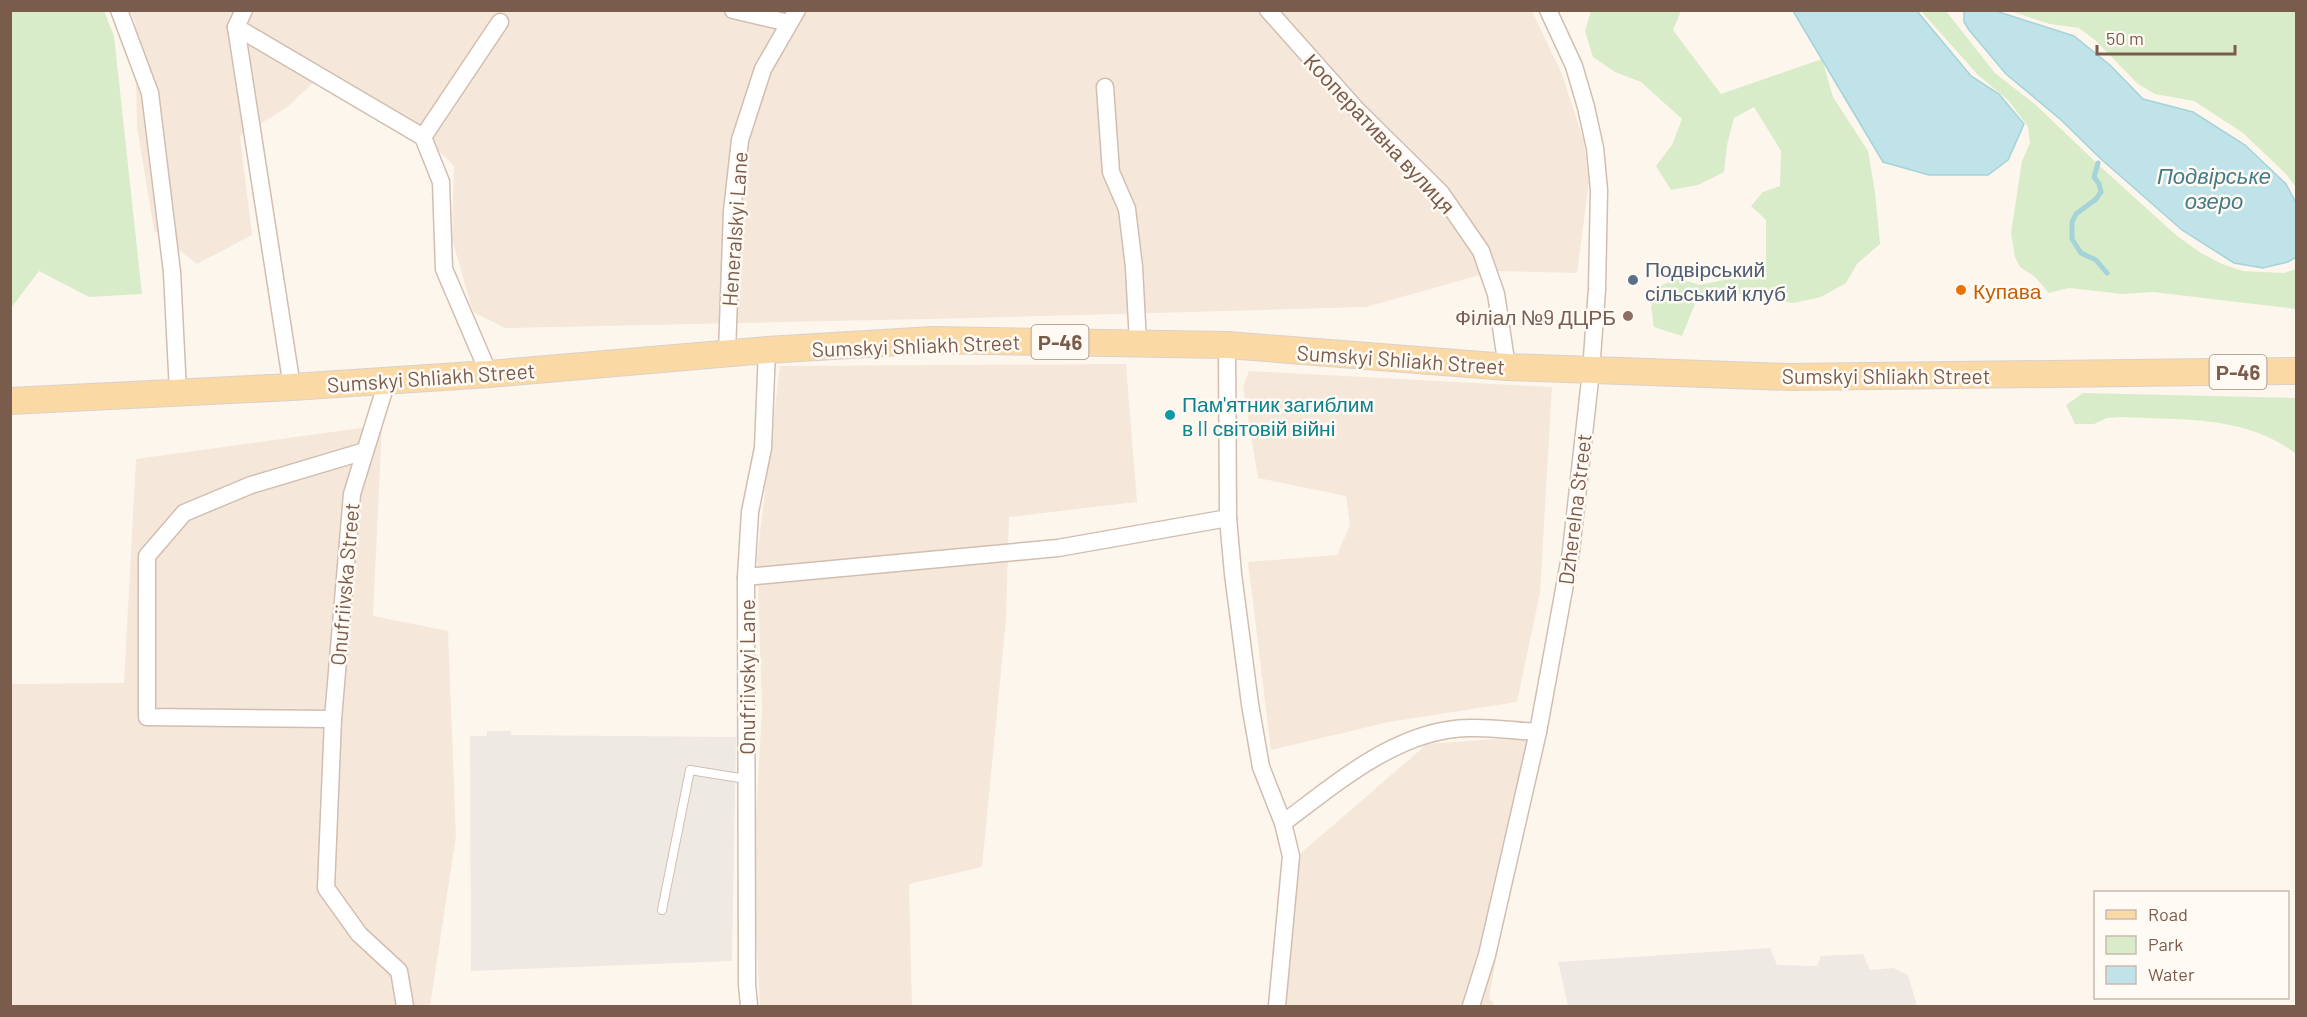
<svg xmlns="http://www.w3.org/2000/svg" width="2307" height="1017" font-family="Barlow,sans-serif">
	<rect width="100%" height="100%" fill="#fdf6ec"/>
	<g fill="#f5e8da">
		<path d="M130 11H1532L1562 74 1584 142 1589 182 1577 273 1494 271 1366 307 973 318 505 328 473 312 452 239 454 166 402 114 327 70 286 108 240 136 252 235 197 264 154 230 137 127 135 21Z"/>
		<path d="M1126 364 1137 502 1009 517 1006 620 982 867 909 884 912 1006H760L753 871 762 709 757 558 780 366Z"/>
		<path d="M1249 371 1552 387 1540 593 1517 702 1389 722 1271 750 1248 562 1337 555 1350 525 1346 496 1258 478 1243 387Z"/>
		<path d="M382 425 373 616 448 631 456 836 430 1006H11L10 684 124 683 136 459Z"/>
		<path d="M1537 736 1489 998 1495 1006H1280L1301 853 1427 744Z"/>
	</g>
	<g fill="#efe9e4">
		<path d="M487 731H511V735L736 737 732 961 471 971 470 736H487Z"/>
		<path d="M1770 948 1777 965 1817 966 1821 956 1863 954 1870 970 1893 968 1908 975 1917 1006H1568L1558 962Z"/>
	</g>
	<g fill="#d8ecc9">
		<path d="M11 10 104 11 114 36 142 294 89 297 39 271 11 308Z"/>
		<path d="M1591 11H1681L1673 30 1721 94 1822 59 1833 97 1868 151 1875 192 1880 244 1857 264 1846 283 1821 297 1793 303 1727 292 1695 304 1682 336 1654 327 1651 307 1660 286 1678 278 1699 285 1734 278 1766 264V220L1751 206 1763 192 1780 186 1781 151 1754 107 1734 118 1727 145 1724 172 1698 185 1671 190 1656 166 1672 145 1682 119 1641 82 1615 72 1593 57 1585 31Z"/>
		<path d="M1921 11H1946L1995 73 2036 105 2102 168 2177 236 2201 253 2222 264 2243 271 2284 273 2296 269V309L2153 292 2123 294 2069 288 2049 293 2035 277 2020 267 2015 257 2011 233 2022 161 2030 143 2028 127 2009 101 1978 75Z"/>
		<path d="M2010 11H2296V187L2285 173 2243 133 2194 101 2155 94 2138 84 2095 40 2079 28 2050 24Z"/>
		<path d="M2083 393 2296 398V454C2247 415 2180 420 2121 417L2107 418 2094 424H2075L2066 405Z"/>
	</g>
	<g fill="#bfe3e8" stroke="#a5d3da" stroke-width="1.5">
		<path d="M1793 11H1917L1971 76 1999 94 2024 124 2008 160 1988 175H1929L1883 162Z"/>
		<path d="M1964 11H1996L2074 36 2110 65 2143 99 2193 112 2245 145 2286 184 2296 203V257L2288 262 2263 268 2234 263 2182 230 2101 159 2060 119 2006 74 1969 30 1964 22Z"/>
	</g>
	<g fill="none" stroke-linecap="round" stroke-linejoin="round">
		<path stroke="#a5d3da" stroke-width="5" d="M2098 163 2094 177 2099 184 2101 192 2096 199 2076 214 2072 222V239L2081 253 2096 260 2107 273"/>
		<defs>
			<path id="service" d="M662 910 690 770 746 779"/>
			<g id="minor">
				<path d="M119 10 150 93 172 272 178 392"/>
				<path d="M733 10 789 23"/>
				<path d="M1268 10 1357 110 1441 193 1481 251 1496 294 1507 367"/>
				<path d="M236 27 423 137 441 182 444 269 489 374"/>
				<path d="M236 27 292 387"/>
				<path d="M236 27 244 10"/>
				<path d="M1105 87 1111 172 1127 209 1134 267 1138 343"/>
				<path d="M423 137 500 22"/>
				<path d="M1227 345 1228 518 1233 574 1250 704 1261 767 1283 823 1291 856 1277 1006"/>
				<path d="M727 353 732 211 740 140 763 69 797 10"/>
				<path d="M365 451 251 485 184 513 147 556V717L333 719 352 494 387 381"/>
				<path d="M746 577 1058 548 1228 518"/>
				<path d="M333 719 326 888 359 934 399 971 405 1006"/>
				<path d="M1283 823C1337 783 1398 729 1469 728 1492 727 1515 731 1538 732"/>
				<path d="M749 1006 747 984 746 577 750 512 763 448 767 350"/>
				<path d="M1471 1006 1487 955 1538 732 1571 551 1591 371 1597 289 1599 190 1595 148 1586 107 1574 66 1548 10"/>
			</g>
			<path id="primary" d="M10 401 292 387 489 374 767 350 933 340 1227 345 1507 367 1790 377 2296 371"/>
		</defs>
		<use href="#service" stroke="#d1beb0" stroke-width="10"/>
		<use href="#minor" stroke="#d1beb0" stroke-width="19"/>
		<use href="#primary" stroke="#dad1cd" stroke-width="28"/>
		<use href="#service" stroke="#fff" stroke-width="8"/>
		<use href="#minor" stroke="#fff" stroke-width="16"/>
		<use href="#primary" stroke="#fbd9a5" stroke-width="26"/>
	</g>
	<circle fill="#5c6f8a" stroke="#fffaf3" stroke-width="2" cx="1633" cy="280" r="6"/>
	<circle fill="#e8710a" stroke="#fffaf3" stroke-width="2" cx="1961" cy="290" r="6"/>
	<circle fill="#8d6e63" stroke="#fffaf3" stroke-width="2" cx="1628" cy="316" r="6"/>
	<circle fill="#0f9aa8" stroke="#fffaf3" stroke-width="2" cx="1170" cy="415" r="6"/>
	<g text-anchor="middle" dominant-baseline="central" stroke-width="5" stroke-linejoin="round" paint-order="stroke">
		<g fill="#fffaf3" stroke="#a28b7f" stroke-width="1.5">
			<rect x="1031.5" y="325" width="57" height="34" rx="4.5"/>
			<rect x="2209.5" y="355" width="57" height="34" rx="4.5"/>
		</g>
		<g font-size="20" font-weight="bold" fill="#7a5c4d">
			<text x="1060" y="342">Р-46</text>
			<text x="2238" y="372">Р-46</text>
		</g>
		<g font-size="21" fill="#7a5c4d" stroke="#fffaf3">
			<text transform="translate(1380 133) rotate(47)">Кооперативна вулиця</text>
			<text transform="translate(734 229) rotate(-86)">Heneralskyi Lane</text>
			<text transform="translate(916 345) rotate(-2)">Sumskyi Shliakh Street</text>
			<text transform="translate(1401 359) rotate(4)">Sumskyi Shliakh Street</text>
			<text x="1886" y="375">Sumskyi Shliakh Street</text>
			<text transform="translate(431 377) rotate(-4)">Sumskyi Shliakh Street</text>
			<text transform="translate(1574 509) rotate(-83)">Dzherelna Street</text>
			<text transform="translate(344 584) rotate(-85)">Onufriivska Street</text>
			<text transform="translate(746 677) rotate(-90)">Onufriivskyi Lane</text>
		</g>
		<g font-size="21" fill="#4e5e75" stroke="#fffaf3" text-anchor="start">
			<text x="1645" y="268">Подвірський<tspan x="1645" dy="24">сільський клуб</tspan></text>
		</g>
		<g font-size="21" fill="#c56008" stroke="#fffaf3" text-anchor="start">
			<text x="1973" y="290">Купава</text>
		</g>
		<g font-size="21" fill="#785e54" stroke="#fffaf3" text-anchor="end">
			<text x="1616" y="316">Філіал №9 ДЦРБ</text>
		</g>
		<g font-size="21" fill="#0d838f" stroke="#fffaf3" text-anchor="start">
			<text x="1182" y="403">Пам'ятник загиблим<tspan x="1182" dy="24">в II світовій війні</tspan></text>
		</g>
		<g font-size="22" font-style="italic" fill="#437c86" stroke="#fffaf3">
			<text x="2214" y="175">Подвірське<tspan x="2214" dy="25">озеро</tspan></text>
		</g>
	</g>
	<rect width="2307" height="1017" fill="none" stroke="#7a5c4d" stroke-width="24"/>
	<rect x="2094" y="891" width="195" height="108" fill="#fffaf3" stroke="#cabbb1" stroke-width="1.5"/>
	<rect x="2106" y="910" width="30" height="9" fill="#fbd9a5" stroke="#cabbb1" stroke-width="1.5"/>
	<text x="2148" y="921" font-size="18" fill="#7a5c4d">Road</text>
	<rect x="2106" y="936" width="30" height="18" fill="#d8ecc9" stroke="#cabbb1" stroke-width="1.5"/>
	<text x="2148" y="951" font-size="18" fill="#7a5c4d">Park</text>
	<rect x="2106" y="966" width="30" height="18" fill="#bfe3e8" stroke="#cabbb1" stroke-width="1.5"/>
	<text x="2148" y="981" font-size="18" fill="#7a5c4d">Water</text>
	<path d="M2097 45v9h138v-9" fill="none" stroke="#7a5c4d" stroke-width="3"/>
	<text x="2106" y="45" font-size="18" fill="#7a5c4d" stroke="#fffaf3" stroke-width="4.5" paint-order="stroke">50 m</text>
</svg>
